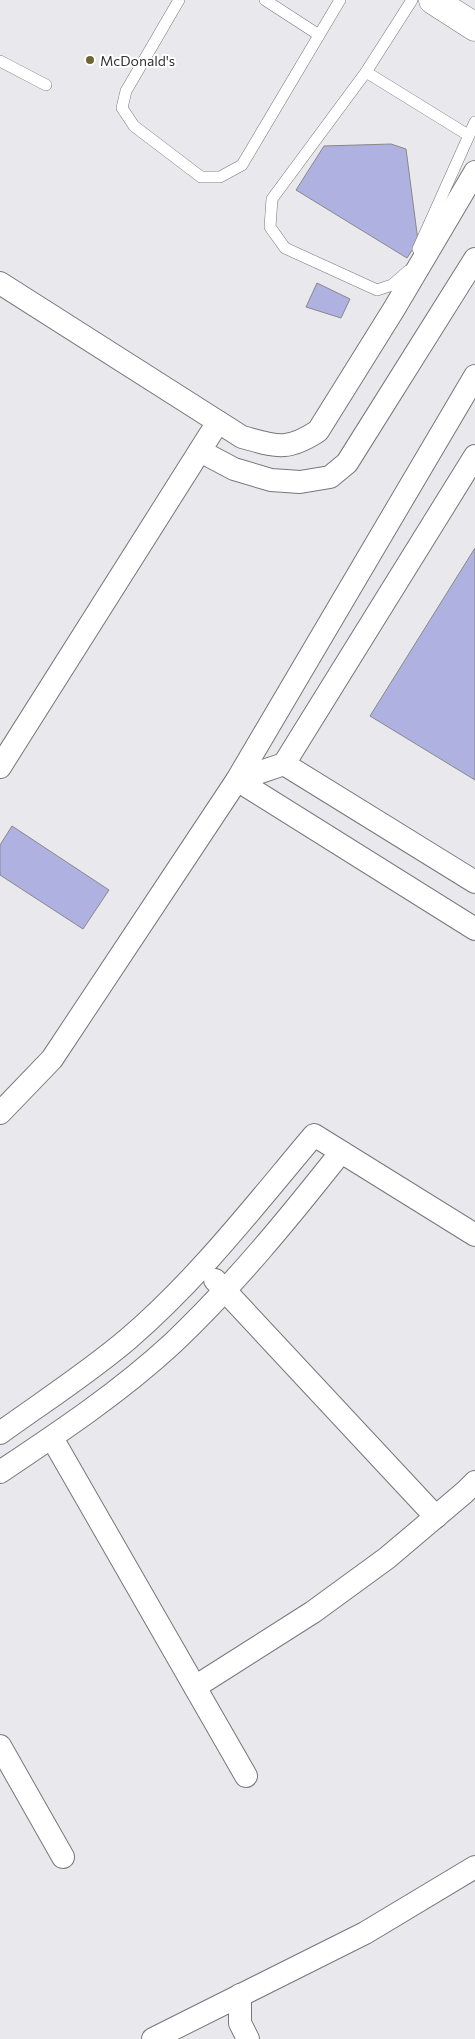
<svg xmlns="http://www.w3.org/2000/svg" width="475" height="2039" font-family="Commissioner,sans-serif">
	<rect width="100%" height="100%" fill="#e9e9ed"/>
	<g fill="#afb2e0" stroke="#88888b">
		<path d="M391 144 406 149 418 241 407 258 296 190 324 146Z"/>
		<path d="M317 283 350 299 341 318 306 307Z"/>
		<path d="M475 548V780L370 716Z"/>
		<path d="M12 826 109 890 83 929 0 875V845Z"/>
	</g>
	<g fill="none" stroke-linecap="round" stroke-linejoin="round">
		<defs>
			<g id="service">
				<path d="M179 0 126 91 122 108 134 126 201 177H220L242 165 340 0"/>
				<path d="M265 0 319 35"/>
				<path d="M0 61 46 85"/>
				<path d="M366 72 468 135"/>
				<path d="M418 249 475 122"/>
				<path d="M408 271 392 285 377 290 285 248 270 227 272 199 366 72 412 0"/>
			</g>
			<g id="minor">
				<path d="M0 283 242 437C276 446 286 452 318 431L394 309 475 172"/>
				<path d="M475 376 237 780 475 929"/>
				<path d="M200 451 234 469 271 480 300 482 330 477 347 463 475 259"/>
				<path d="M284 764 475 882"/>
				<path d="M0 767 218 422"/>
				<path d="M0 1113 52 1059 237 780 284 764 475 456"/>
				<path d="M215 1280 436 1517"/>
				<path d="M0 1433C43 1402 88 1373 128 1339 198 1279 255 1205 314 1135L475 1235"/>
				<path d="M52 1438 246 1776"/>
				<path d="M0 1472C60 1432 120 1392 173 1343 235 1284 288 1219 341 1152"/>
				<path d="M195 1687 313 1612 387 1558 465 1492 475 1482"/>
				<path d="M0 1746 63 1857"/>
				<path d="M240 1995V2023L248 2039"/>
				<path d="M153 2039 365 1933 475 1867"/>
			</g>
			<path id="primary" d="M433 0 475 27"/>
		</defs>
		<use href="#service" stroke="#77777a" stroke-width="12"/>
		<use href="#minor" stroke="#77777a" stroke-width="24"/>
		<use href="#primary" stroke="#77777a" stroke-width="29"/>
		<use href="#service" stroke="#fff" stroke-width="11"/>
		<use href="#minor" stroke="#fff" stroke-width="22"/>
		<use href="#primary" stroke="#fff" stroke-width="28"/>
	</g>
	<circle fill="#6c6632" stroke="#fff" stroke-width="2" cx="90" cy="60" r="5"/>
	<g text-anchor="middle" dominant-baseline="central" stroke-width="4" stroke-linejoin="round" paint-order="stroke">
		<g font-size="14" fill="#323233" stroke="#fff" text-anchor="start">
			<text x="100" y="60">McDonald's</text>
		</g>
	</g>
</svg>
